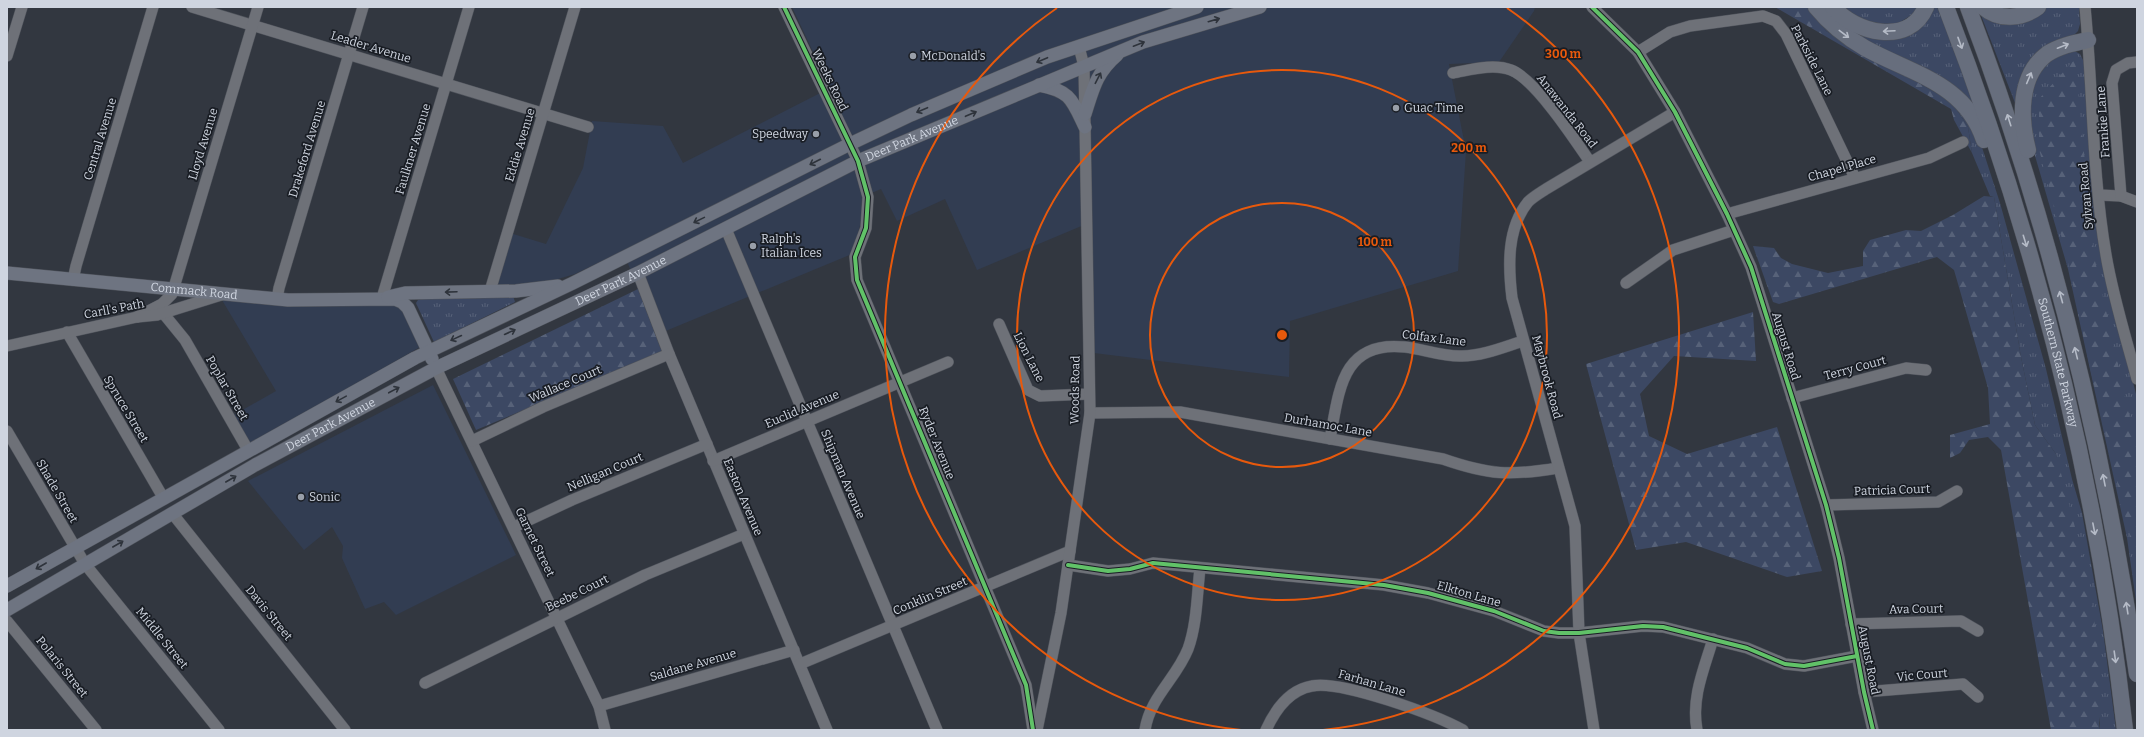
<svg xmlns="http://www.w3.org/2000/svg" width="2144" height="737" font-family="Bitter,serif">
	<defs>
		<pattern id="grass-tufts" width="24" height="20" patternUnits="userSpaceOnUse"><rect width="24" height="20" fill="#3c4863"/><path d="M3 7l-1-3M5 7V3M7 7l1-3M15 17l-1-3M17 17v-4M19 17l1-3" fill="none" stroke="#576279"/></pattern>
		<pattern id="forest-firs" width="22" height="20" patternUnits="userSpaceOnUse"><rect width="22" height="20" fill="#3c4863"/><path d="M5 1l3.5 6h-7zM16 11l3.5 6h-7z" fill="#576279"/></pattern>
	</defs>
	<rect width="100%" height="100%" fill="#323740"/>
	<g fill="#323d52">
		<path d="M792 7H1535L1534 11 1499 62 1449 64 1466 151 1458 271 1290 321 1289 377 1094 353 1091 222 977 270 945 199 897 221 881 189 862 197 861 222 852 254 656 335 623 251 575 274 541 284 497 288 510 233 546 244 583 168 592 121 663 126 683 163 830 88Z"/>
		<path d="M222 300 390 303 403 309 420 347 249 446 232 416 276 391Z"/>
		<path d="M433 385 516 555 396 615 384 602 365 609 342 558 343 546 332 527 304 550 248 481Z"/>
	</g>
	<g fill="url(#grass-tufts)">
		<path d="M1809 7 1942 88 1978 135 2000 203 2046 369 2072 479 2082 513 2103 631 2116 730H2099L2100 723 2056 454 2035 425 2021 357 1994 197 1990 196 1972 153 1968 127 1951 101 1826 31Z"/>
		<path d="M1843 7H1922L1920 10 1892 27 1869 24Z"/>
		<path d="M1931 7H1937L1943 20 1975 106 1857 36 1848 25 1874 38Z"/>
		<path d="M2046 7H2079L2080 24 2078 31 2072 37 2055 43 2017 108 1979 10 1995 17Z"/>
		<path d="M2071 49 2080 54 2084 62 2095 200 2104 267 2137 398V608L2127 538 2068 269 2031 142 2029 113 2032 87 2045 63Z"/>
		<path d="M513 296 515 302 434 342 416 303 418 300 422 299Z"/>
	</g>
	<g fill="url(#forest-firs)">
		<path d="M1775 7H1809L1826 31 1951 101 1968 127 1972 153 1954 120 1951 109Z"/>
		<path d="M2075 59 2094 256 2137 450V566L2090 368 2070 270 2039 149V99Z"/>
		<path d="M1984 196 1994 197 2021 357 2035 425 2056 454 2090 585 2101 677 2099 730H2051L2001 450 1988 437 1969 440 1960 453 1950 458V435L1990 424 1988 388 1954 270 1937 257 1779 304 1773 302 1753 246 1774 248 1781 258 1792 264 1828 273 1863 266V251L1870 240 1906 230 1921 231 1953 215Z"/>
		<path d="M638 289 662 352 476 430 453 379Z"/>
		<path d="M1753 312 1756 361 1674 356 1640 394 1649 436 1687 454 1777 427 1822 571 1787 577 1686 542 1636 550 1586 364Z"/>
	</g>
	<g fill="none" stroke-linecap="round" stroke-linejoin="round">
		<defs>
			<g id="minor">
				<path d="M192 7 588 127"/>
				<path d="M784 7 858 161 868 197 866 228 855 257 857 280 1026 685 1033 730"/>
				<path d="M1592 7 1638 52 1675 112 1727 214 1751 267 1826 505 1839 558 1864 692 1873 730"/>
				<path d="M2085 7C2093 90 2092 173 2106 255 2113 297 2126 338 2137 379"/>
				<path d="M1638 52 1670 32 1690 26 1763 16 1776 21 1786 34 1855 178"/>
				<path d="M7 56 22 7"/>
				<path d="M1453 73C1470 70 1493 63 1511 70 1535 79 1575 140 1590 162"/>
				<path d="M2099 195 2121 196 2137 202"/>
				<path d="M2121 196 2112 83 2116 70 2128 63 2137 62"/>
				<path d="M1727 214 1929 158 1963 142"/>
				<path d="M726 229 937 730"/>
				<path d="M638 273 669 354 827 730"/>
				<path d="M73 280 76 266 153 7"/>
				<path d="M1626 283 1673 250 1734 230"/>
				<path d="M490 291 575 7"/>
				<path d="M382 298 469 7"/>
				<path d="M277 299 279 288 363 7"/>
				<path d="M163 313 185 340 248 450"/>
				<path d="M137 317 162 304 172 294 258 7"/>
				<path d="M999 324 1028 390 1040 396 1089 394"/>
				<path d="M67 332 164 499"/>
				<path d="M7 346 137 317 157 315 221 295"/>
				<path d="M436 368 599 706 605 730"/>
				<path d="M1792 398 1906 368 1926 370"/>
				<path d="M1090 413 1180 412 1443 459C1489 475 1510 476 1558 468"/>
				<path d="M7 431 85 564 219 730"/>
				<path d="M1330 439C1339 392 1341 340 1405 347 1423 349 1443 357 1462 356 1482 356 1504 347 1523 341"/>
				<path d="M472 441 543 407 669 354"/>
				<path d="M713 461 948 362"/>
				<path d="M1826 505 1938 502 1957 491"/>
				<path d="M172 513 345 730"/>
				<path d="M514 527 572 500 707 444"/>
				<path d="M1068 565 1108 571 1130 569 1153 563 1384 585 1428 593 1494 611 1544 631 1559 633H1579L1643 626 1663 627 1747 648 1785 664 1804 666 1857 656"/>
				<path d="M7 621 96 730"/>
				<path d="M1851 624 1961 621 1978 631"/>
				<path d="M800 664 1070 551"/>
				<path d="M425 683 645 575 744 534"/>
				<path d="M1864 692 1963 684 1978 697"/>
				<path d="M599 706 794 650"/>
				<path d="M1037 730 1061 613 1090 413 1084 66 1079 47"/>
				<path d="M1145 730C1150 697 1176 679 1188 649 1197 624 1197 595 1200 568"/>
				<path d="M1266 730C1275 710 1289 690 1312 686 1341 680 1436 715 1463 730"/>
				<path d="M1594 730 1579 633 1575 526 1512 298C1508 265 1507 228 1528 202 1533 197 1540 193 1546 189L1675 112"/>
				<path d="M1697 730C1691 698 1704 669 1713 639"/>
			</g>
			<g id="major">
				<path d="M1039 85C1071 91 1072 100 1085 127"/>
				<path d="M1085 114C1093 89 1096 73 1117 55"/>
				<path id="s1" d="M7 273 288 300 395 299 402 302 408 308 432 359"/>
				<path d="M388 297 405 293 516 291 558 286"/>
				<path d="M7 586 415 358 573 283 850 144 911 115 1047 57 1197 7"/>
				<path id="s2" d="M7 610 255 465 436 368 638 273 858 161 1143 42 1260 7"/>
			</g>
			<g id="highway">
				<path d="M1816 7C1830 24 1846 37 1865 48 1912 74 1965 83 1984 140"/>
				<path d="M1833 7C1855 33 1909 47 1926 7"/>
				<path id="s3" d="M1946 7C2036 239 2097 483 2125 730"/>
				<path d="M1968 7C2050 223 2104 446 2137 674"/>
				<path d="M1983 7C1999 21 2022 19 2038 7"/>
				<path d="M2028 150C2020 119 2018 76 2047 54 2059 46 2074 43 2088 40"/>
			</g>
		</defs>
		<use href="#minor" stroke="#4f535b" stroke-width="12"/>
		<use href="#major" stroke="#4f535b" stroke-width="14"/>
		<use href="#highway" stroke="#4f535b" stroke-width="17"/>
		<use href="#minor" stroke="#6e7178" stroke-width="11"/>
		<use href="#major" stroke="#6e7481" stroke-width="13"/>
		<use href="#highway" stroke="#676e7d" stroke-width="16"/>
		<defs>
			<g id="cycleway">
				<path d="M784 7 858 161 868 197 866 228 855 257 857 280 1026 685 1033 730"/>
				<path d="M1592 7 1638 52 1675 112 1727 214 1751 267 1826 505 1839 558 1864 692 1873 730"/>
				<path d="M1068 565 1108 571 1130 569 1153 563 1384 585 1428 593 1494 611 1544 631 1559 633H1579L1643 626 1663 627 1747 648 1785 664 1804 666 1857 656"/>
			</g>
		</defs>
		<use href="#cycleway" stroke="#191d24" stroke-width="6"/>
		<use href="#cycleway" stroke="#61c268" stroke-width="4"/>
	</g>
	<defs><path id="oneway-shaft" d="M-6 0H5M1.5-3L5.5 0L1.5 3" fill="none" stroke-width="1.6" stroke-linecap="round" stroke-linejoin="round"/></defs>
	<g stroke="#2e333b">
		<use href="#oneway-shaft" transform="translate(1214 20) rotate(-16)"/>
		<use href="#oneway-shaft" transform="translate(1139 44) rotate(-21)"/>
		<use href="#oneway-shaft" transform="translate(1042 60) rotate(157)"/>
		<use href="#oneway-shaft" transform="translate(1098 78) rotate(-63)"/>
		<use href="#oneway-shaft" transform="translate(922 110) rotate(157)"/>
		<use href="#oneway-shaft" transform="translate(971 114) rotate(-23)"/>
		<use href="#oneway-shaft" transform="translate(815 162) rotate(153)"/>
		<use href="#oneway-shaft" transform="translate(699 220) rotate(154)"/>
		<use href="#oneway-shaft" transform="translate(451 292) rotate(178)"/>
		<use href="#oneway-shaft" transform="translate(510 332) rotate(-25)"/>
		<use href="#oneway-shaft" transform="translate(456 338) rotate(155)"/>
		<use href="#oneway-shaft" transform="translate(394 390) rotate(-28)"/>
		<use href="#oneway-shaft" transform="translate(341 399) rotate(151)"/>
		<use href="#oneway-shaft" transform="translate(231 479) rotate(-30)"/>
		<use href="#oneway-shaft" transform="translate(118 544) rotate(-30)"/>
		<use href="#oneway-shaft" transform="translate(41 566) rotate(150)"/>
	</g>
	<g stroke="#b5bbc7">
		<use href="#oneway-shaft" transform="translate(1889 31) rotate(177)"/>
		<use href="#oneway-shaft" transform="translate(1844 34) rotate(37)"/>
		<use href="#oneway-shaft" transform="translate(1960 43) rotate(70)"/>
		<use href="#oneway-shaft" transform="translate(2063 46) rotate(-21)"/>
		<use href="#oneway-shaft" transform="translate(2029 78) rotate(-67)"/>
		<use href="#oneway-shaft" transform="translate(2009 120) rotate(-108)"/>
		<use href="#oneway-shaft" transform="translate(2025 241) rotate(73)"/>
		<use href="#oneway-shaft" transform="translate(2061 297) rotate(-105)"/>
		<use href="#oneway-shaft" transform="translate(2076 353) rotate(-104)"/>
		<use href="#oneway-shaft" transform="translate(2104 480) rotate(-101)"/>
		<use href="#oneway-shaft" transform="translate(2094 529) rotate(79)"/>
		<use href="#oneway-shaft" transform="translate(2127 608) rotate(-99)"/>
		<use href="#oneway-shaft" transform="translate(2115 657) rotate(82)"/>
	</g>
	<g fill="none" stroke="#e8590c" stroke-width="2">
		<circle cx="1282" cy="335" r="132"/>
		<circle cx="1282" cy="335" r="265"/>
		<path d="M1241 730A397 397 0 0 1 1057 8M1507 8A397 397 0 0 1 1323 730"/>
	</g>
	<g fill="#989ea8" stroke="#191d24" stroke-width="1.5">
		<circle cx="913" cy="56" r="4"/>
		<circle cx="1396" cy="108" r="4"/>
		<circle cx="816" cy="134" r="4"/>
		<circle cx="753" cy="246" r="4"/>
		<circle cx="301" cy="497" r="4"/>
	</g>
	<g text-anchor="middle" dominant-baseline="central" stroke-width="3.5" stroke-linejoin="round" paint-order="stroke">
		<g font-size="12" fill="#cfd5e0" stroke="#191d24">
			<text transform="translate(371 47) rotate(17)">Leader Avenue</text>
			<text transform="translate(1812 60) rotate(63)">Parkside Lane</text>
			<text transform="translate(830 80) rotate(64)">Weeks Road</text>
			<text transform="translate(1567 111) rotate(52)">Anawanda Road</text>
			<text transform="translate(2103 122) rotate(-94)">Frankie Lane</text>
			<text transform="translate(100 139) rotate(-73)">Central Avenue</text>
			<text stroke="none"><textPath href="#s2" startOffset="1021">Deer Park Avenue</textPath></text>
			<text transform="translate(203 144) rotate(-73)">Lloyd Avenue</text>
			<text transform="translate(520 145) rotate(-73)">Eddie Avenue</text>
			<text transform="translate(307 149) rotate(-73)">Drakeford Avenue</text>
			<text transform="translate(413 149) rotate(-73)">Faulkner Avenue</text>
			<text transform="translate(1842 168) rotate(-16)">Chapel Place</text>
			<text transform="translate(2086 196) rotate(-95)">Sylvan Road</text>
			<text stroke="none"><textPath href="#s2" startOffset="697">Deer Park Avenue</textPath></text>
			<text stroke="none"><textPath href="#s1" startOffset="188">Commack Road</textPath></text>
			<text transform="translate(114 309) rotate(-11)">Carll's Path</text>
			<text transform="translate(1434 338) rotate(7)">Colfax Lane</text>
			<text transform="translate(1786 346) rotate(73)">August Road</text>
			<text transform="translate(1029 357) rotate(63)">Lion Lane</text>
			<text stroke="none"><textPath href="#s3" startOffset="373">Southern State Parkway</textPath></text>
			<text transform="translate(1855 368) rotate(-15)">Terry Court</text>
			<text transform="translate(1547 377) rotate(75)">Maybrook Road</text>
			<text transform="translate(565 384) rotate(-23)">Wallace Court</text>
			<text transform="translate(227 388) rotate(60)">Poplar Street</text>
			<text transform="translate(1075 390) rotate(-89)">Woods Road</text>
			<text transform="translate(126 409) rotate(59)">Spruce Street</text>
			<text transform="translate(802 409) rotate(-23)">Euclid Avenue</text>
			<text stroke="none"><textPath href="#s2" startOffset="373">Deer Park Avenue</textPath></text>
			<text transform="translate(1328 425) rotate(10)">Durhamoc Lane</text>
			<text transform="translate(937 443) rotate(68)">Ryder Avenue</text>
			<text transform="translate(605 472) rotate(-23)">Nelligan Court</text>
			<text transform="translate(843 474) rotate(67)">Shipman Avenue</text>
			<text transform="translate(1892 490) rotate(-2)">Patricia Court</text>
			<text transform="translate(57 491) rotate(60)">Shade Street</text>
			<text transform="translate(743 497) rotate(67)">Easton Avenue</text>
			<text transform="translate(535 542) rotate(64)">Garnet Street</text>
			<text transform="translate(577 593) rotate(-26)">Beebe Court</text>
			<text transform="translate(1469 594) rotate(16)">Elkton Lane</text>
			<text transform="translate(930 596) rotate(-23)">Conklin Street</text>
			<text transform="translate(1916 609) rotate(-1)">Ava Court</text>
			<text transform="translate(269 613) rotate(51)">Davis Street</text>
			<text transform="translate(162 638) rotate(51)">Middle Street</text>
			<text transform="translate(1869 660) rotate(79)">August Road</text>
			<text transform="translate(693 665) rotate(-16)">Saldane Avenue</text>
			<text transform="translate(62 667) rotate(51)">Polaris Street</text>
			<text transform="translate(1922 675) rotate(-5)">Vic Court</text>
			<text transform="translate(1372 683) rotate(16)">Farhan Lane</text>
		</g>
		<g font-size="12" fill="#cfd5e0" stroke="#191d24" text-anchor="start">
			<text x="921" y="56">McDonald's</text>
			<text x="1404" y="108">Guac Time</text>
			<text x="808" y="134" text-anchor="end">Speedway</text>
			<text x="761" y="239">Ralph's<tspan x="761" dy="14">Italian Ices</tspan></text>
			<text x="309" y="497">Sonic</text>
		</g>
	</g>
	<circle cx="1282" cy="335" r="6" fill="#e8590c" stroke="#191d24" stroke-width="2"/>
	<g font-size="12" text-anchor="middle" font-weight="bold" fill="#e8590c" stroke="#191d24" stroke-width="3.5" stroke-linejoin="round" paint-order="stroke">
		<text x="1563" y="58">300 m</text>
		<text x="1469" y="152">200 m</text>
		<text x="1375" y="246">100 m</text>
	</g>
	<rect width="2144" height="737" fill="none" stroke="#cfd5e0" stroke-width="16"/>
</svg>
